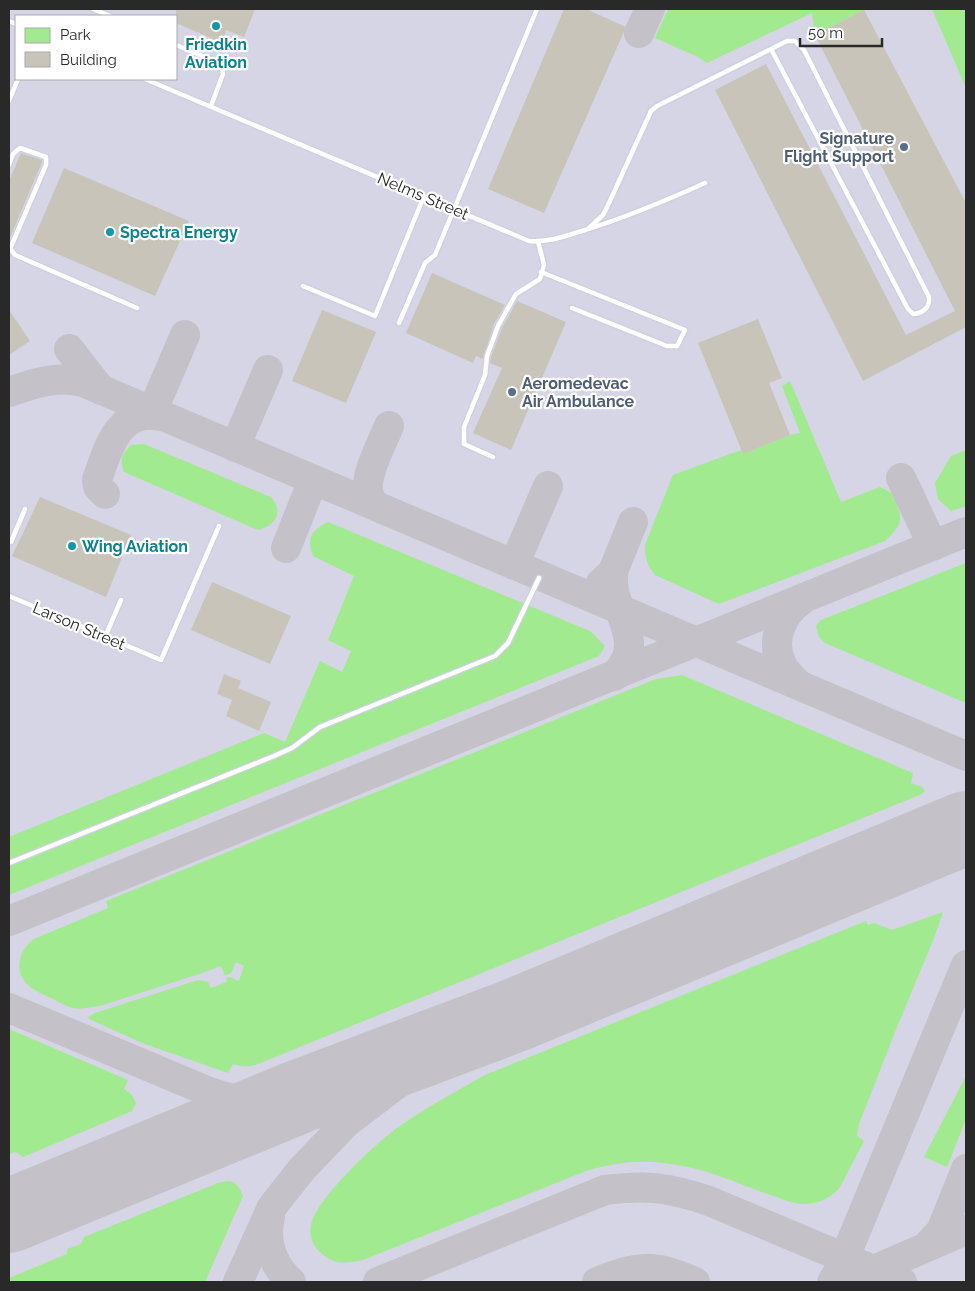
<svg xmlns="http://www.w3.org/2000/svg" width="975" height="1291" viewBox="0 0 975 1291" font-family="Raleway,sans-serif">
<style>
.airport{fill:#d5d5e5;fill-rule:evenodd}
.green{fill:#a1ea8f}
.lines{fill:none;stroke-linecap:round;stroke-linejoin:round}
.taxiway{stroke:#c4c1c8;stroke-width:30}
.runway{stroke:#c4c1c8;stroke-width:74}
.building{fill:#c8c4b9}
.service-casing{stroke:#cecfe4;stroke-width:7}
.service{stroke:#fff;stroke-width:4.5}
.culture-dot{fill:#0f9aa8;stroke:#fff;stroke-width:2}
.service-dot{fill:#5c6f8a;stroke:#fff;stroke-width:2}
.labels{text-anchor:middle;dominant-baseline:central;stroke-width:4.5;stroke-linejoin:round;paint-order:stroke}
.culture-label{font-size:16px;font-weight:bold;fill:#0d838f;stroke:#fff;text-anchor:start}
.service-label{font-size:16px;font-weight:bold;fill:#4e5e75;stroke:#fff;text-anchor:end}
.street-label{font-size:16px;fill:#292929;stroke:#fff}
</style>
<rect width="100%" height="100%" fill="#ede7d9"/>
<!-- airport -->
<path class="airport" d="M9 9H966V1282H9ZM16 16H176V79H16Z"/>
<!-- green -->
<path class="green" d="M668 9H864V10L815 35 812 13 707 63 698 57 655 38Z
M932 9H966V88Z
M790 381 841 502 880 487 894 494C901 520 906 521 885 541L719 604 655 575C647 565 645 558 645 545L673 475 741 450 743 454 790 435 800 433 782 386Z
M144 444 271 497C284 513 276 525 258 530L124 472C119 458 122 455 131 445Z
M966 450V506L951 511 938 499 935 483 951 456Z
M328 522 590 631 605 646 599 656 9 895V837L264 733 285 742 320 661 342 672 351 651 328 640 354 576 313 556C306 537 311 531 328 522Z
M966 563V703L825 643 819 637 816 626 821 620Z
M682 675 913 773 911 783 922 787 925 791 922 794 258 1064C249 1067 243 1067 233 1064L228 1073 142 1043 87 1018 95 1013 198 980 208 982 211 988 227 982 226 978 230 977 239 981 244 966 236 962 231 973 225 976 221 966 199 974 100 1006C91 1007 81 1010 73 1008 67 1007 61 1003 55 1000 47 996 36 992 28 985 13 971 19 950 34 939L108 908 106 901 656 679Z
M943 912 934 938 895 1032 859 1124 857 1136 864 1141 840 1187C831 1199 815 1205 800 1204 791 1203 782 1199 774 1196 745 1187 718 1173 688 1167 649 1159 624 1160 586 1171L363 1260C344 1264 332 1265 318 1250 312 1244 309 1233 311 1225 317 1198 374 1145 397 1128 425 1108 455 1092 485 1075L866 921 868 925 874 923 892 930Z
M9 1029 128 1080 124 1089 132 1095 136 1103 132 1111 23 1157 16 1152 9 1154Z
M966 1076V1119L947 1167 924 1157Z
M227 1181 234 1182 240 1189 243 1196 205 1282H9V1278L67 1254V1249L81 1244 84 1237 218 1183Z"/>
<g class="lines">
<!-- taxiway -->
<path class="taxiway" d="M639 33 650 9
M69 349 101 390
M9 392C33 384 56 375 83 382L966 756
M152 412 185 335
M235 447 268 370
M901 478 933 546
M105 494 98 487 97 480C108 448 119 407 161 416
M382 509C377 506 372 503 370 498 361 480 382 444 389 426
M286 548 313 480
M514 565 548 486
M601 583 610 575 614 569 633 522
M614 676C652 640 605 608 614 569
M800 686C794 680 786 673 782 665 770 641 781 614 802 600
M920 846 954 831 966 815
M9 921 966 532
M9 1008 207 1091C243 1104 261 1105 298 1097
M270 1217C264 1242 273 1265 291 1282
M927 1246 941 1231 966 1169
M860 1276 966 1230
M238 1282 272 1207 302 1169 347 1122 405 1078 513 1016
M378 1282 605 1190C647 1185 668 1187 709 1201L902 1282
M597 1282C641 1265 652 1264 695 1282
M832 1282 840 1269 966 965"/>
<!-- runway -->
<path class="runway" d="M9 1216 298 1097 513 1016 966 828"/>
</g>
<!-- building -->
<path class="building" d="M176 9H255L244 37 226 30 222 43 176 23Z
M564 9H586L626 27 544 213 488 189Z
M864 10 966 203V327L863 381 715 90 766 64 906 335 955 311 815 35Z
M21 153 42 160V162L9 240V181Z
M64 168 189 221 155 296 32 243Z
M432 273 505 305 494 324 483 359 476 356 473 363 406 333Z
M517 301 566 322 511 450 473 433 502 368 490 363 491 357 502 328Z
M9 310 30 341 9 355Z
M322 310 376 332 346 403 292 381Z
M758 319 782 378 769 383 790 435 743 454 698 343Z
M40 497 131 535 106 597 12 556Z
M212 582 291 616 270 664 191 630Z
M224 674 241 681 238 688 271 702 259 731 226 716 232 700 217 694Z"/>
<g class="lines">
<!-- service casing -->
<g class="service-casing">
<path id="service" d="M93 9 110 16
M9 21 16 24
M176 45 217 62 221 66 223 74 211 106
M145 79 529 241C547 243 565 236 582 231 625 218 665 201 705 183
M9 101 18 79
M9 165 13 154 20 148 46 157V165L10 249
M588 229 603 215 609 203 651 111 657 106 787 41H795L804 50 929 297C930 307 924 313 913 314L908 309 771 49
M10 248 15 255 137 308
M541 272 685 330 677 346H667L572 308
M303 286 375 316 424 196
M399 323 425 263 435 255 537 9
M493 457 464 444V427L485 375 487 356 498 326 516 294 540 279 544 265 538 241
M9 541 11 542 25 509
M9 596 161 660 219 526
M105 637 121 600
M9 863 274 756 292 748 320 727 495 656 508 643 539 578"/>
</g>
<!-- service -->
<use href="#service" class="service"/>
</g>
<!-- markers -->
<g class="culture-dot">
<circle cx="216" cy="26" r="5"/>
<circle cx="110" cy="232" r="5"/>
<circle cx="72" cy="546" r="5"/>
</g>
<g class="service-dot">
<circle cx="904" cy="147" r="5"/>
<circle cx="512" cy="392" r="5"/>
</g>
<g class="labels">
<!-- culture labels -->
<g class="culture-label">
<text x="216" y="44" text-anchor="middle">Friedkin<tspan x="216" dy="18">Aviation</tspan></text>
<text x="120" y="232">Spectra Energy</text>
<text x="82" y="546">Wing Aviation</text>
</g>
<!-- service labels -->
<g class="service-label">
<text x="894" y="138">Signature<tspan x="894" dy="18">Flight Support</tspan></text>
<text x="522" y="383" text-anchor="start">Aeromedevac<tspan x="522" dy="18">Air Ambulance</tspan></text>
</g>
<!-- street labels -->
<g class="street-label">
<text transform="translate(423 196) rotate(23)">Nelms Street</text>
<text transform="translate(79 626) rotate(23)">Larson Street</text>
</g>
</g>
<!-- border -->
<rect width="975" height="1291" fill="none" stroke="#292929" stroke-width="20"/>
<!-- legend -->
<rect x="15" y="15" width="162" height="65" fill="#ffffff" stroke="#a9a9a9"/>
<rect x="25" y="28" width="25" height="15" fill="#a1ea8f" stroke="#a9a9a9"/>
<text x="60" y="40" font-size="15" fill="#292929">Park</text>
<rect x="25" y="52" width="25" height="15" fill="#c8c4b9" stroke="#a9a9a9"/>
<text x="60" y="65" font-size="15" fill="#292929">Building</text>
<!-- scale -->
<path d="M800 38v8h82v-8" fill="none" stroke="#292929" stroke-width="2.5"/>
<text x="808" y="38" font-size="15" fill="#292929" stroke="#ffffff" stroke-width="4" paint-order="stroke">50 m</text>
</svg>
